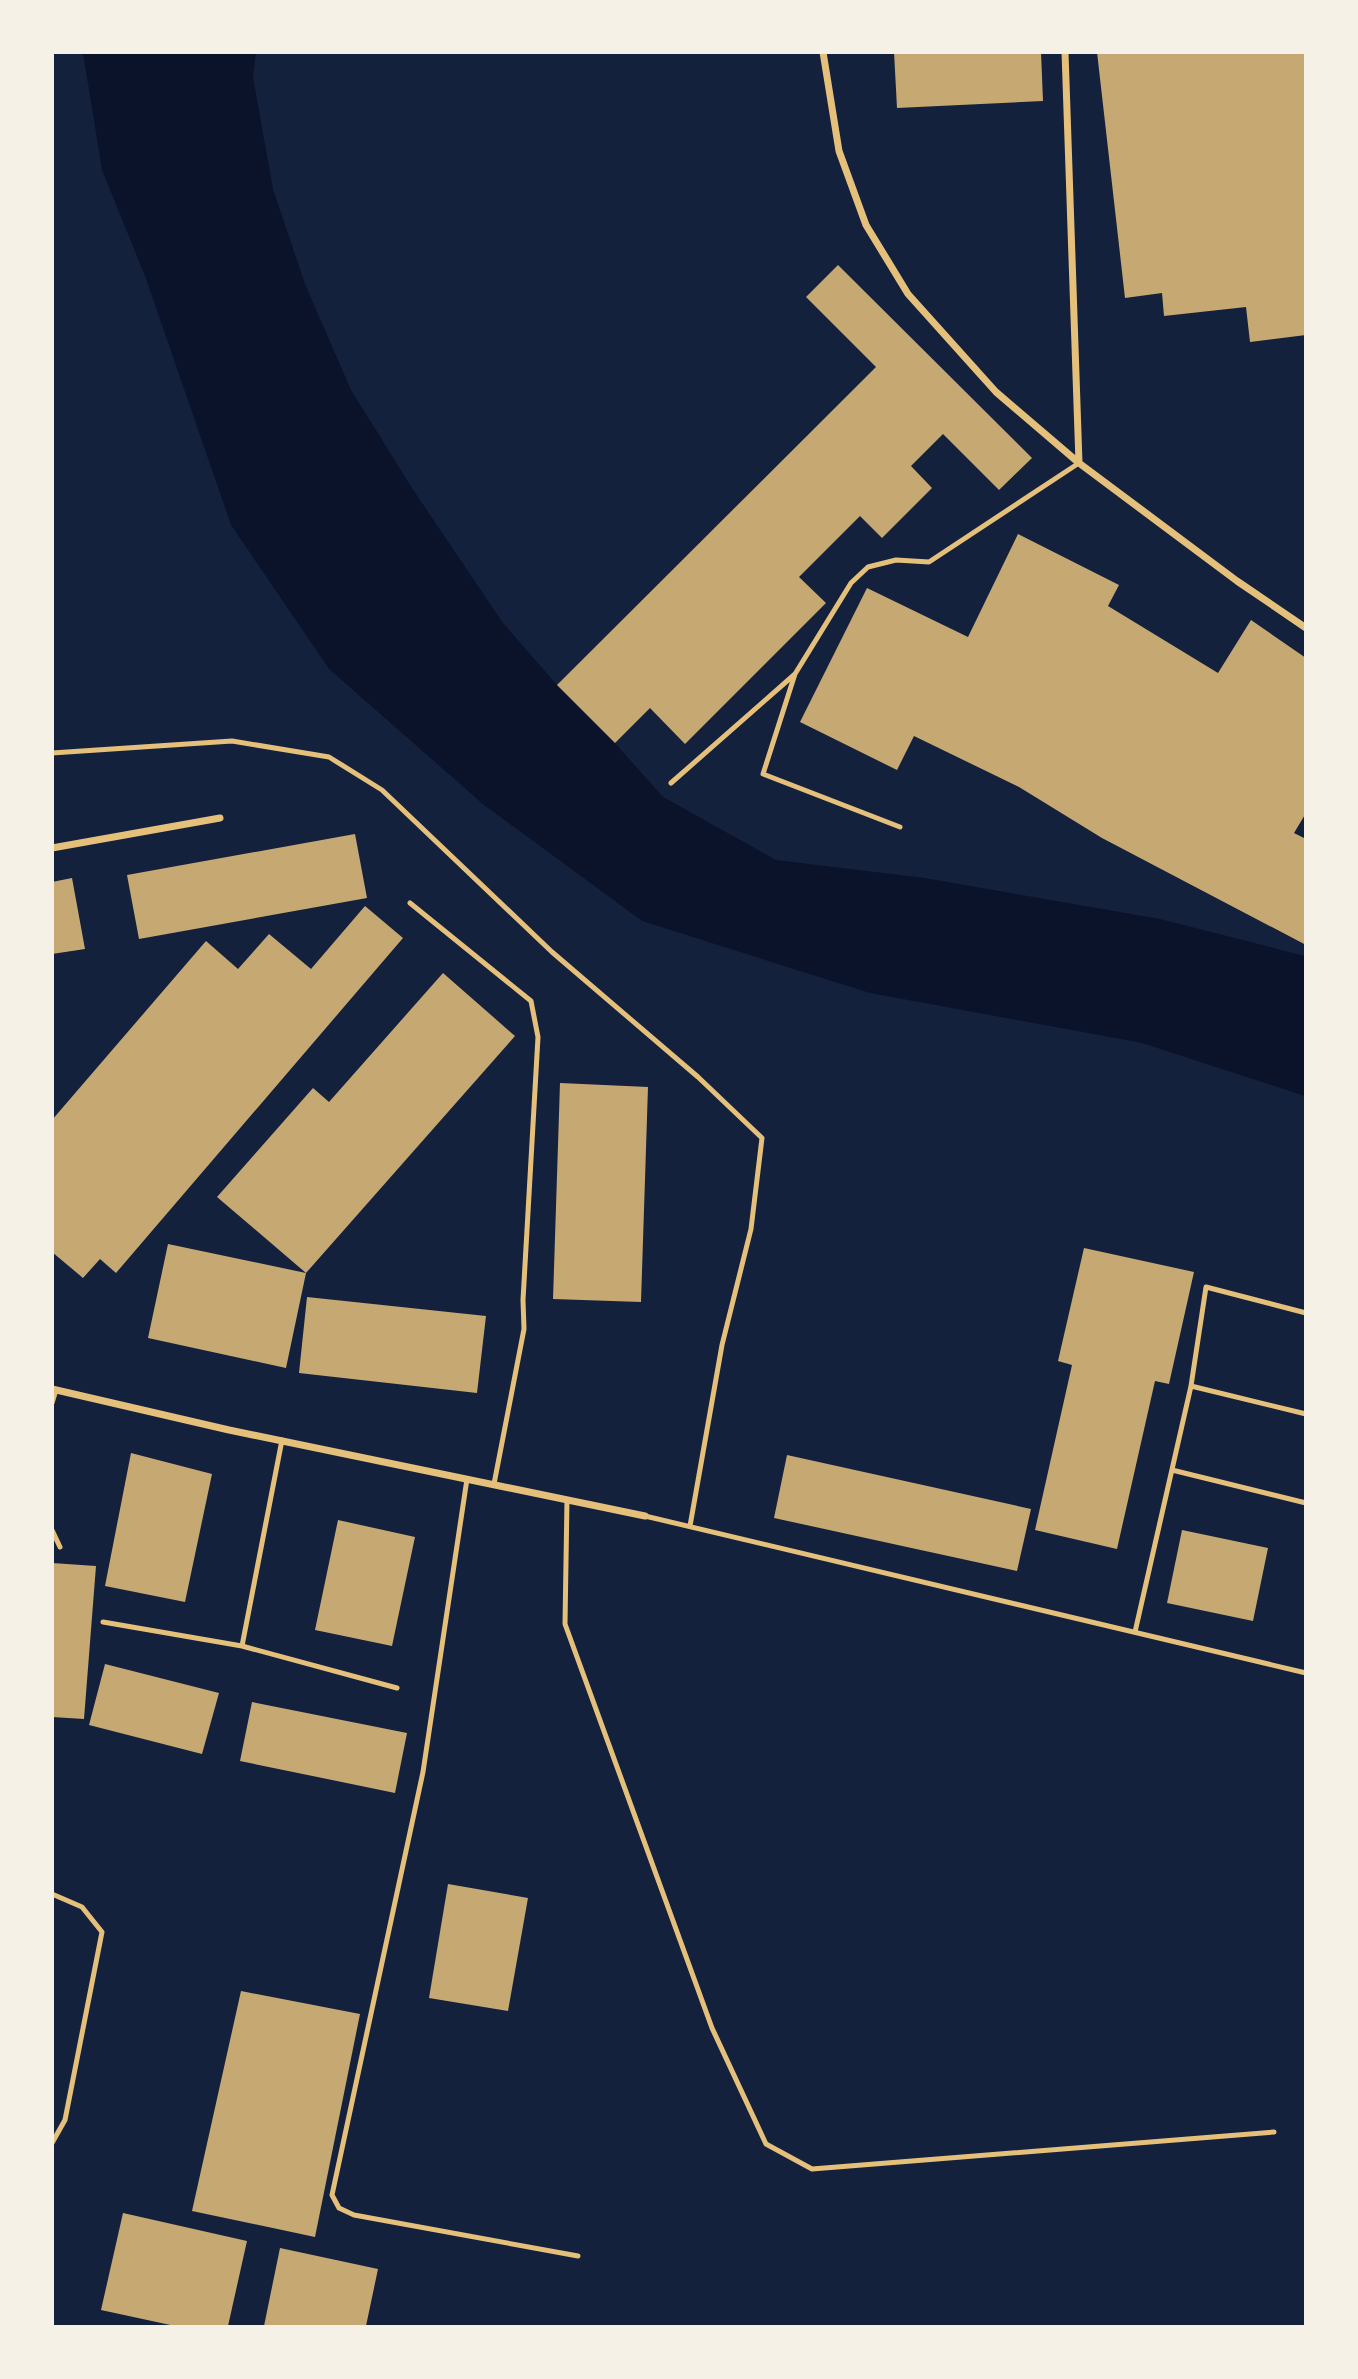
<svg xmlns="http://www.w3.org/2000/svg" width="1358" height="2379" viewBox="0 0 1358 2379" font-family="Mulish,sans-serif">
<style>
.water{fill:#0b132b}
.building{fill:#c6a872}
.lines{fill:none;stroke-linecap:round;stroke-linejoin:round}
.service{stroke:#e5c07b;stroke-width:5}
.minor{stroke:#e5c07b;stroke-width:7}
</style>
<rect width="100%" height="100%" fill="#14213d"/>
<!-- water -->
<path class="water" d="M83 53H256L253 77 273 189 305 284 351 390 412 488 503 623 557 685 615 743 663 797 776 860 925 878 1160 919 1305 956V1096L1142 1043 870 993 642 921 484 805 329 669 231 525 145 276 102 170Z"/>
<!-- building -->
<path class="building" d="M894 52H1041L1043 101 897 108Z
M1097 52H1306V335L1250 342 1246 307 1164 316 1162 293 1125 298Z
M838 265 1032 458 999 490 943 434 911 466 932 488 882 538 860 516 799 577 826 603 685 744 650 708 615 743 557 685 876 367 806 297Z
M1018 534 1119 585 1108 606 1218 673 1251 620 1306 658V813L1294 833 1306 839V945L1102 838 1019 787 914 736 897 770 800 722 867 588 968 637Z
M355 834 367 898 139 939 127 875Z
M72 878 85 949 52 954V882Z
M365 906 403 938 116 1273 100 1259 83 1278 52 1252V1120L206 941 238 969 269 934 311 969Z
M443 973 515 1036 306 1273 217 1197 313 1088 329 1102Z
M560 1083 648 1087 641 1302 553 1299Z
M168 1244 306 1273 286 1368 148 1338Z
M1084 1248 1194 1272 1169 1384 1155 1381 1117 1549 1035 1530 1072 1365 1058 1361Z
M307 1297 486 1316 477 1393 299 1373Z
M131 1453 212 1474 185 1602 105 1586Z
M787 1455 1031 1509 1017 1571 774 1518Z
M338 1520 415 1537 392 1646 315 1630Z
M1182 1530 1268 1548 1253 1621 1167 1603Z
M52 1563 96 1566 84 1719 52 1717Z
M105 1664 219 1693 202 1754 89 1725Z
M252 1702 407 1733 395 1793 240 1761Z
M448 1884 528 1898 508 2011 429 1998Z
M241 1991 360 2014 315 2237 192 2211Z
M123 2213 247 2241 228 2326H175L101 2310Z
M280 2248 378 2269 366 2326H264Z"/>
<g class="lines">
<!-- service -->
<path class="service" d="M795 674 763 774 900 827
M52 753 232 741 329 757 382 790 552 952 698 1077 762 1138 751 1229 722 1345 690 1526
M671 783 795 674 851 583 868 567 896 560 929 562 1079 463
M410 903 531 1001 538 1037 523 1300 524 1329 494 1484
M1191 1386 1306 1414
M52 1403 56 1390
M1172 1470 1306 1503
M467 1479 423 1772 332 2195 339 2208 354 2215 578 2256
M567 1500 565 1624 712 2028 766 2144 812 2169 1274 2132
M645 1516 1306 1673
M52 1530 60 1547
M103 1622 242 1646 397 1688
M1135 1632 1191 1386 1206 1287 1306 1313
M242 1646 282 1440
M52 1894 82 1907 102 1932 65 2120 52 2143"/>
<!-- minor -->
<path class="minor" d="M823 52 839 151 866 225 908 294 996 392 1079 463 1237 581 1306 628
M1065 52 1079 463
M52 848 220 818
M52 1389 229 1430 645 1516"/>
</g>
<!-- border -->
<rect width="1358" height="2379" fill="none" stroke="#f6f1e7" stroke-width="108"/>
</svg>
